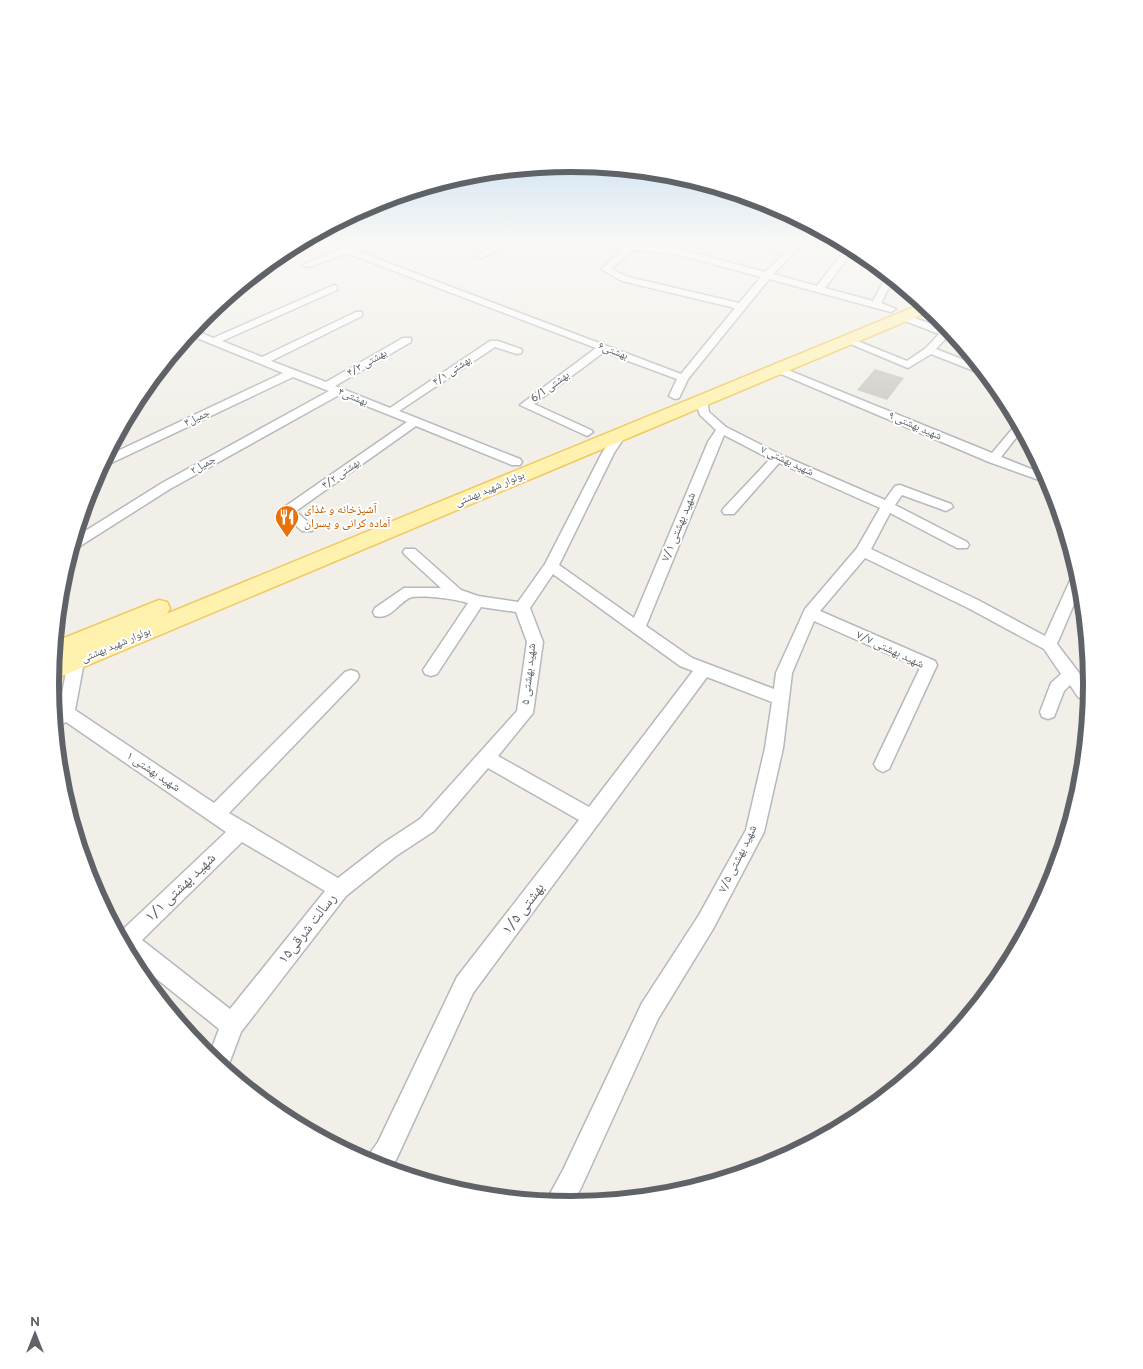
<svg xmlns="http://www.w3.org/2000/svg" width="1143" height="1369" viewBox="0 0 1143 1369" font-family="Overpass,'Noto Naskh Arabic',sans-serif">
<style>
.building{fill:#cccac5}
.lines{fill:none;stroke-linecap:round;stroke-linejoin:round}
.minor-casing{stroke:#b5b8bc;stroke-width:3}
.primary-casing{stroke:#f2c960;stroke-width:3}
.path{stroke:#9cc7a9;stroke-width:2;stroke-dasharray:3 1;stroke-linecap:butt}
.minor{fill:#fff;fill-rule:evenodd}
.primary{fill:#fff2af;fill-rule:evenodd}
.labels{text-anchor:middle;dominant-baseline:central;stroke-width:4;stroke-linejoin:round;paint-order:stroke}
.far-street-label{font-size:11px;fill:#5f6368;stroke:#fff}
.food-label{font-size:12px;fill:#c56008;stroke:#fff;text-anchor:start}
.street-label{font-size:12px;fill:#5f6368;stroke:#fff}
.near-street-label{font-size:15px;fill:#5f6368;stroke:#fff}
.rim{fill:none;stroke:#5f6368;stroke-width:6}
</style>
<rect width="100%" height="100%" fill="#f1efe8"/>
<!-- building -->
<path class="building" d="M875 369 904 378 887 400 857 390Z"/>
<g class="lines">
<!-- minor casing -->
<g class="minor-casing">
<path id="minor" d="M356 241H366L354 250 681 374 735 308 622 281 601 269 624 249 568 243 564 241 629 244 633 241H640L638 245 676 248 765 272 785 253 738 241H753L790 249 798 241H807L773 274 817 286 849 244 855 248 825 288 873 301 888 273 894 278 881 303 896 309 891 312 769 279 688 379 679 398 675 399 669 396 677 379 604 352 534 404 591 430 593 432 587 436 520 405 596 348 347 253 309 267 302 265 344 248ZM633 250 676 254 761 277 739 303 628 277 611 269Z
M507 241H518L482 258 475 256Z
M334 285 337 286V290L222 341 262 357 356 312H362V316L271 361 326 382 403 338H411V342L335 386 390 408 490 341H498L521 349 522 351 521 353 517 354 495 347 399 411 520 459 522 462 520 465H512L416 426 296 511 314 528 312 531H302L283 514 281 511 283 508 407 422 339 395 170 489 77 548 70 549 74 538 162 483 329 391 293 377 105 466H100L105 457 283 373 187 334 192 329 213 338Z
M903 314 954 332 960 339 947 337 936 349 982 367 989 375 982 374 931 354 908 368 841 340 846 337 850 338 907 361 926 348 939 334 900 319 898 317Z
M778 366 992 453 1019 421 1023 429 1001 457 1049 476 1053 485 989 462 774 371 773 369Z
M701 398 707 401 709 412 726 427 781 455 885 500 895 486 900 485 951 504 953 507 946 511 902 495 895 505 967 542 969 545 967 548H957L890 513 871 549 978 600 1045 636 1073 574 1079 569 1083 583 1057 644 1083 678 1086 672 1092 670 1093 684 1091 705 1078 697 1070 685 1064 691 1054 717 1048 719 1042 717 1040 712 1051 683 1061 674 1044 649 968 608 865 558 820 611 935 661 937 665 889 769 883 772 877 769 874 764 920 668 814 621 792 673 783 748 764 832 713 929 658 1019 581 1188 571 1206 545 1203 563 1170 642 1003 699 915 746 830 765 748 772 702 707 677 473 993 396 1160 387 1171 364 1162 378 1142 457 977 579 820 488 768 434 831 396 856 346 896 241 1032 226 1072 208 1058 219 1029 127 955 117 935 226 832 66 722 54 729 53 714 59 709 68 662 70 658 76 656 82 658 84 662 75 710 214 803 345 672 351 670 357 672 359 676 357 680 229 813 338 878 382 844 420 819 517 711 527 642 516 612 481 607 437 674 431 676 425 674 423 670 468 603C456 599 424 595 412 597 399 601 391 621 375 616L373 612 375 608 404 588H441L405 555 403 552 405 549H415L461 590 478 596 518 602 545 564 602 453 616 433H624L626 435 614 453 559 565 634 618 708 442 716 430 700 415 695 401ZM724 435 770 459 724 508 722 511 724 514H734L779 463 880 508 857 548 805 609 776 673 774 689 692 658 646 626ZM553 574 680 666 693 671 589 807 498 756 533 713 543 642 530 608ZM242 842 325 891 230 1009 142 940Z"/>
</g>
<!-- primary casing -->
<g class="primary-casing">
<path id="primary" d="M924 303 933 310 50 681 54 642 159 600 167 602 170 608 167 614 159 617Z"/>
</g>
<!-- path -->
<path class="path" d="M455 248 467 241"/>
<!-- minor -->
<use href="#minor" class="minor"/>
<!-- primary -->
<use href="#primary" class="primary"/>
</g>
<!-- sky -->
<linearGradient id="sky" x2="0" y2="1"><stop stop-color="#8fc3f1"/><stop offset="0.56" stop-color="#f9f8f5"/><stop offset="1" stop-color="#f9f8f5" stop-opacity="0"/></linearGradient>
<rect width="1143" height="433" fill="url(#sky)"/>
<!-- icons -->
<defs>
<g id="restaurant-pin" transform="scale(1.25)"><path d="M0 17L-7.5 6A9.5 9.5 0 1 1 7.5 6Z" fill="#e8710a" stroke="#fff"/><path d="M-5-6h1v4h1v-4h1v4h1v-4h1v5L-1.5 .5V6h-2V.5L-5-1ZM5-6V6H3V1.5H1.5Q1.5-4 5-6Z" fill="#fff"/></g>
</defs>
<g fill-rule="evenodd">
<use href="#restaurant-pin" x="287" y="517"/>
</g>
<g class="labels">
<!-- far-street labels -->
<g class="far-street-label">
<text transform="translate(613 351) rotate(21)">بهشتی۶</text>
<text transform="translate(367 363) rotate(-30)">بهشتی ۴/۳</text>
<text transform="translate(452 371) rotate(-34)">بهشتی ۴/۱</text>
<text transform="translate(550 387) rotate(-36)">بهشتی 6/1</text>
<text transform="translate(353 397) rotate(22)">بهشتی۴</text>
<text transform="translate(197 418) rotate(-25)">جمیل۴</text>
<text transform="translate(915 426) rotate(23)">شهید بهشتی ۹</text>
<text transform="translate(787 461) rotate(25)">شهید بهشتی ۷</text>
<text transform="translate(203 465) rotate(-29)">جمیل۲</text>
<text transform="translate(341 474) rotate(-35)">بهشتی ۴/۲</text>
<text transform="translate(490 489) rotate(-23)">بولوار شهید بهشتی</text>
<text transform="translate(116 645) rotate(-23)">بولوار شهید بهشتی</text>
</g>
<!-- food labels -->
<g class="food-label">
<text x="304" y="510">آشپزخانه و غذای<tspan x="304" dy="14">آماده کرانی و پسران</tspan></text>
</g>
<!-- street labels -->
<g class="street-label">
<text transform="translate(679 527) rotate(-68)">شهید بهشتی ۷/۱</text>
<text transform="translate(890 650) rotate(25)">شهید بهشتی ۷/۷</text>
<text transform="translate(529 674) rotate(-84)">شهید بهشتی ۵</text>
<text transform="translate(153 772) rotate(34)">شهید بهشتی ۱</text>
<text transform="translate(738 859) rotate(-64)">شهید بهشتی ۷/۵</text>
</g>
<!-- near-street labels -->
<g class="near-street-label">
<text transform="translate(181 888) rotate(-44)">شهید بهشتی ۱/۱</text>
<text transform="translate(524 909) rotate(-53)">بهشتی ۱/۵</text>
<text transform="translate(308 929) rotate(-52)">رسالت شرقی۱۵</text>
</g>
</g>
<!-- crop -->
<path d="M0 0H1143V1369H0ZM59 684a512 512 0 1 1 1024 0a512 512 0 1 1-1024 0Z" fill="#fff" fill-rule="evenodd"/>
<path class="rim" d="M59 684a512 512 0 1 1 1024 0a512 512 0 1 1-1024 0Z"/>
<!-- north arrow -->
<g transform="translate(35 1334)" stroke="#ffffff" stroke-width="4" paint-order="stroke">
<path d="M0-4L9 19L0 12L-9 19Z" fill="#5f6368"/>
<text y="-8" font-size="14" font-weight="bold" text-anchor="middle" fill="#5f6368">N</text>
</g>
</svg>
